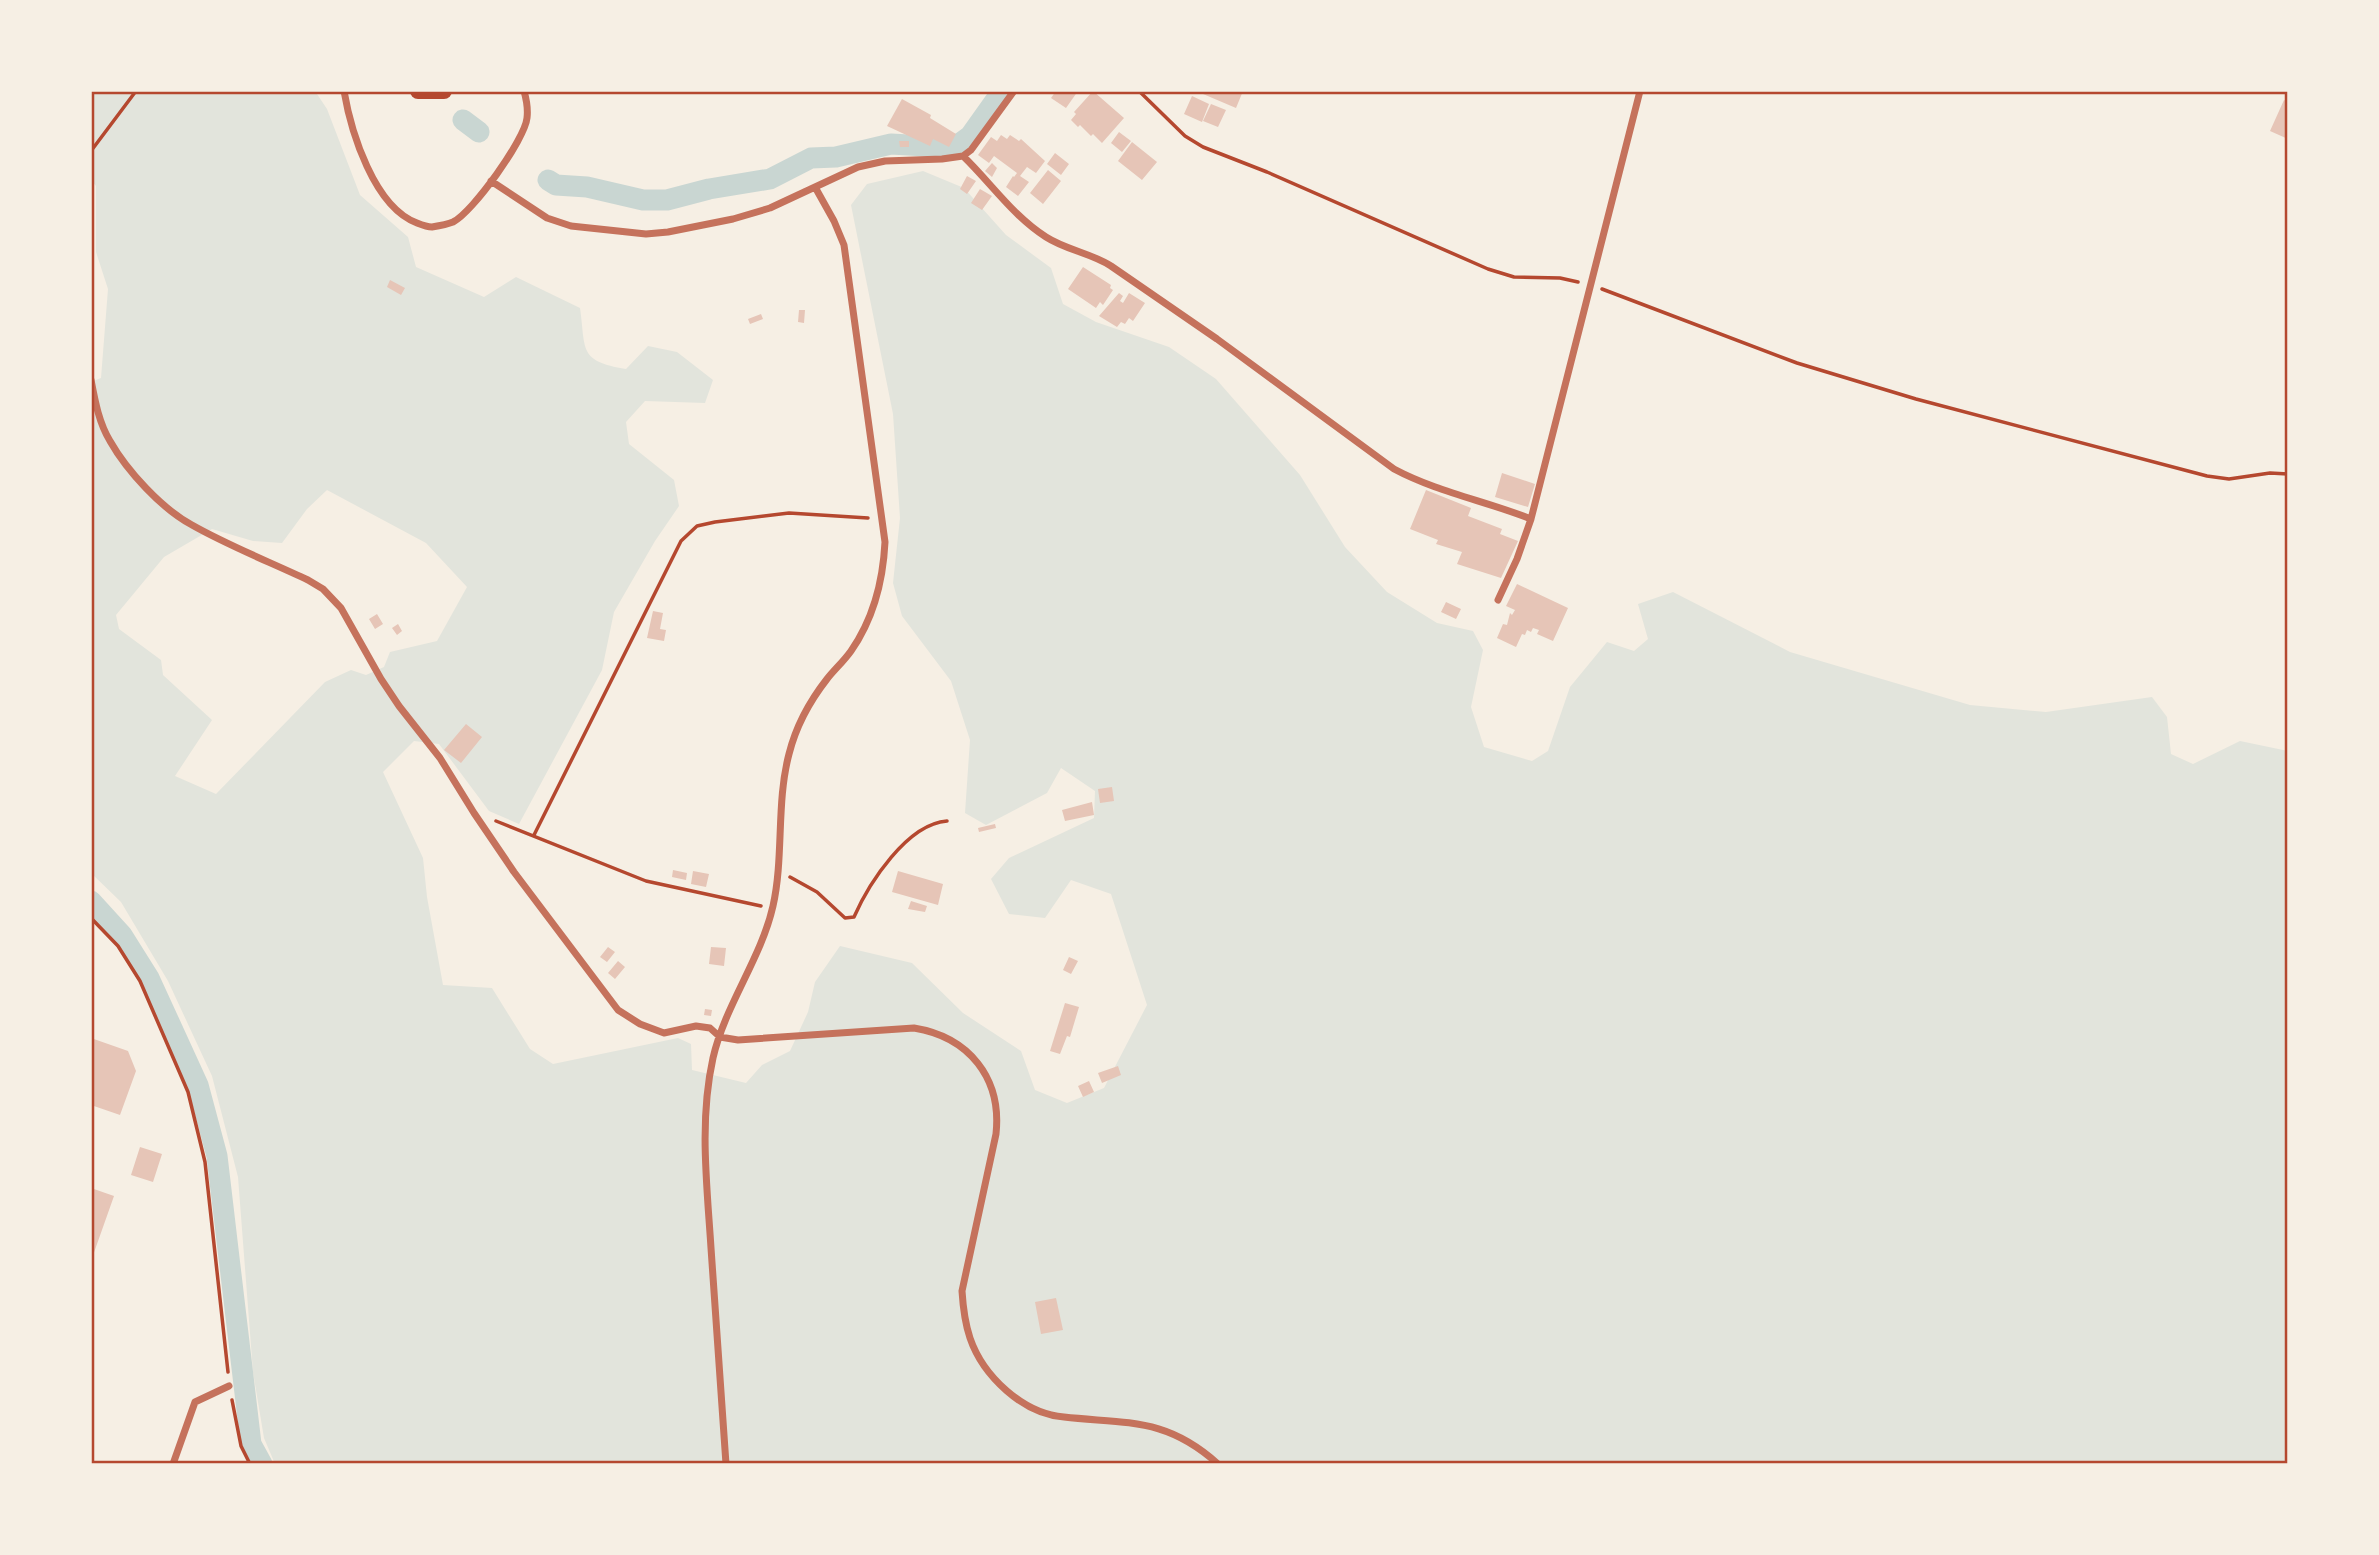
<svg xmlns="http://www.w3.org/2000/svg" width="2379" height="1555" viewBox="0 0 2379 1555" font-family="Ubuntu,sans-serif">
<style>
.green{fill:#e2e4dc;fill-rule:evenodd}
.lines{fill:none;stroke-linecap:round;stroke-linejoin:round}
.canal{stroke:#c9d6d2;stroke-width:21}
.building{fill:#e6c5b7}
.path{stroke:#b5482f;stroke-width:3.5}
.minor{stroke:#c5725c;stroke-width:7}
.primary{stroke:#b5482f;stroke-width:16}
.neatline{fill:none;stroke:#b5482f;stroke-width:2.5}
</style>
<rect width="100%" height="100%" fill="#f6efe4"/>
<!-- green -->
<path class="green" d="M91 91H315L327 109 360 195 408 237 416 267 484 297 516 277 580 308C586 350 578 361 626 369L648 346 677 352 713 380 705 403 645 401 626 422 629 444 674 480 679 506 655 541 614 612 602 670 519 824 489 811 439 744 414 741 383 772 423 858 427 897 443 985 492 988 530 1049 553 1064 678 1038 691 1044 692 1070 746 1083 762 1065 790 1051 808 1012 815 982 840 946 912 963 963 1013 1021 1051 1035 1090 1067 1103 1104 1088 1147 1005 1111 894 1071 880 1045 918 1009 914 991 879 1009 858 1094 818 1095 791 1061 768 1047 793 986 825 965 813 970 740 951 681 902 616 893 583 900 518 893 414 851 205 867 184 923 171 964 188 1006 235 1051 268 1063 304 1096 322 1169 347 1216 379 1300 475 1345 547 1387 592 1437 623 1473 631 1483 650 1471 707 1484 747 1532 761 1548 751 1570 687 1607 642 1634 651 1648 639 1638 604 1673 592 1790 652 1970 705 2046 712 2152 697 2167 717 2171 754 2193 764 2240 741 2288 751V1464H275L264 1438 253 1372 238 1177 212 1076 168 981 121 902 91 873V382L101 378 108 289 96 252V186L91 180ZM327 490 426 543 467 587 437 641 390 652 384 667 366 675 351 670 325 682 216 794 175 776 212 720 163 675 161 660 119 629 116 615 164 557 212 529 253 541 282 543 307 509Z"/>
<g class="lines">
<!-- canal -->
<path class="canal" d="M463 120 479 132
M548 180 556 185 587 187 643 200H667L709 189 770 179 811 158 836 157 891 144 943 147 959 144 970 136 1002 91
M91 901 122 935 149 978 198 1085 217 1156 251 1444 262 1464"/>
</g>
<!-- building -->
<path class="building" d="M1056 91H1078L1066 108 1051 98Z
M1093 91 1124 118 1102 143 1093 134 1091 136 1080 125 1078 127 1071 120 1076 114 1074 112Z
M1196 91H1243L1236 108Z
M1192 96 1209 104 1202 122 1184 114Z
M902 99 931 115 930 118 956 134 949 147 933 139 930 146 887 126Z
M2284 100 2288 102V139L2270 131Z
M1211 104 1226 110 1218 127 1203 121Z
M1119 132 1131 141 1122 152 1111 143Z
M1001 135 1007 139 1010 135 1019 141 1021 139 1045 161 1036 173 1027 167 1020 176 1029 182 1018 196 1006 187 1013 176 1014 177 1017 173 994 156 989 163 978 155 991 137 997 141Z
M899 141H909V147H900Z
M1132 142 1157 162 1142 180 1118 161Z
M1055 153 1069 164 1061 175 1047 164Z
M992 163 997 168 992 177 985 171Z
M1048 170 1061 181 1043 204 1030 193Z
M967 176 976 181 967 194 960 189Z
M980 189 992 196 982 210 971 203Z
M1083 267 1111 285 1110 288 1113 290 1103 305 1100 302 1096 308 1068 289Z
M390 280 405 288 401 295 387 287Z
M1119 293 1123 296 1120 301 1123 303 1129 293 1145 303 1133 321 1129 318 1125 324 1121 322 1117 327 1099 316Z
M799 310H805L804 323 798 322Z
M761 314 763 319 750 324 748 319Z
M1502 473 1535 484 1528 507 1495 497Z
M1426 490 1471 508 1468 516 1502 529 1500 534 1518 541 1501 578 1457 564 1462 552 1436 544 1438 540 1410 529Z
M1517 584 1568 608 1553 641 1537 634 1539 630 1533 628 1531 632 1527 630 1525 635 1522 634 1516 647 1497 638 1503 624 1507 625 1510 613 1512 615 1515 610 1506 606Z
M1446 602 1461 609 1456 619 1441 612Z
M653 611 663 613 660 629 666 630 664 641 647 638Z
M377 614 383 624 375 629 369 619Z
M398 624 402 631 397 635 392 628Z
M466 724 482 737 461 763 444 750Z
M1112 787 1114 801 1100 803 1098 789Z
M1092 802 1094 815 1065 821 1062 810Z
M995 824 996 828 979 832 978 828Z
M673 870 687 873 686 880 672 877Z
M693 871 709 874 706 887 691 884Z
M898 871 943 884 938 905 892 892Z
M911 901 927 906 925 912 908 909Z
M608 947 615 952 607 962 600 957Z
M711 947 726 948 724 966 709 964Z
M1069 957 1078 961 1071 974 1063 970Z
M618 961 625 967 615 979 608 973Z
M1065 1003 1079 1007 1070 1037 1067 1036 1060 1054 1050 1051Z
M705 1009 712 1010 711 1016 704 1015Z
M91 1038 128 1051 136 1071 120 1115 91 1105Z
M1118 1066 1121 1075 1102 1083 1098 1073Z
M1089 1081 1094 1092 1083 1097 1078 1086Z
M140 1147 162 1154 153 1182 131 1175Z
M91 1188 114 1196 91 1261Z
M1056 1298 1063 1330 1041 1334 1035 1302Z"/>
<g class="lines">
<!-- path -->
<path class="path" d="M1139 91 1185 136 1203 147 1267 172 1488 269 1514 277 1560 278 1578 282
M91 151 136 91
M1602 289 1797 363 1916 399 2207 476 2229 479 2270 473 2288 474
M496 821 646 881 761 906
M534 835 681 541 697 526 715 522 789 513 868 518
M790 877 817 892 845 918 854 917C869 883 907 824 947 821
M91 918 118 946 140 981 188 1092 205 1162 228 1372
M232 1400 241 1446 250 1464"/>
<!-- minor -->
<path class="minor" d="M344 91C351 132 374 207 417 223 422 225 427 227 432 227 438 226 448 224 453 222 473 212 525 139 527 118 528 110 526 98 524 91
M1014 91 971 150 963 156C991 183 1013 216 1046 237 1066 250 1091 253 1111 266L1217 339 1394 469C1437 492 1486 501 1531 519L1640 91
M491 181 547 218 571 226 646 234 668 232 733 219 770 208 858 167 885 161 942 159 963 156
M91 380C95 401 99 423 110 441 127 471 162 509 192 525 229 546 270 562 308 580L323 589 341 608 381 679 399 706 440 758 474 813 514 872 618 1010 640 1024 664 1033 696 1026 710 1028 720 1037 738 1040 914 1028C969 1037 1002 1078 996 1134L962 1291C963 1307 965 1323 970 1338 983 1376 1023 1414 1064 1417 1127 1424 1166 1417 1218 1464
M1498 600 1517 559 1531 519
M173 1464 195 1402 229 1386
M726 1464C721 1392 716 1320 711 1248 707 1185 699 1121 713 1058 725 1005 761 959 773 906 784 857 776 803 789 754 796 726 809 702 827 679 834 670 844 661 851 651 874 618 883 582 885 542L844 245 834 221 815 187"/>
<!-- primary -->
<path class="primary" d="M418 91H444"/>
</g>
<!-- border -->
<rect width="2379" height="1555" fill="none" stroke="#f6efe4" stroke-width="186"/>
<rect x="93" y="93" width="2193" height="1369" class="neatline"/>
</svg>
